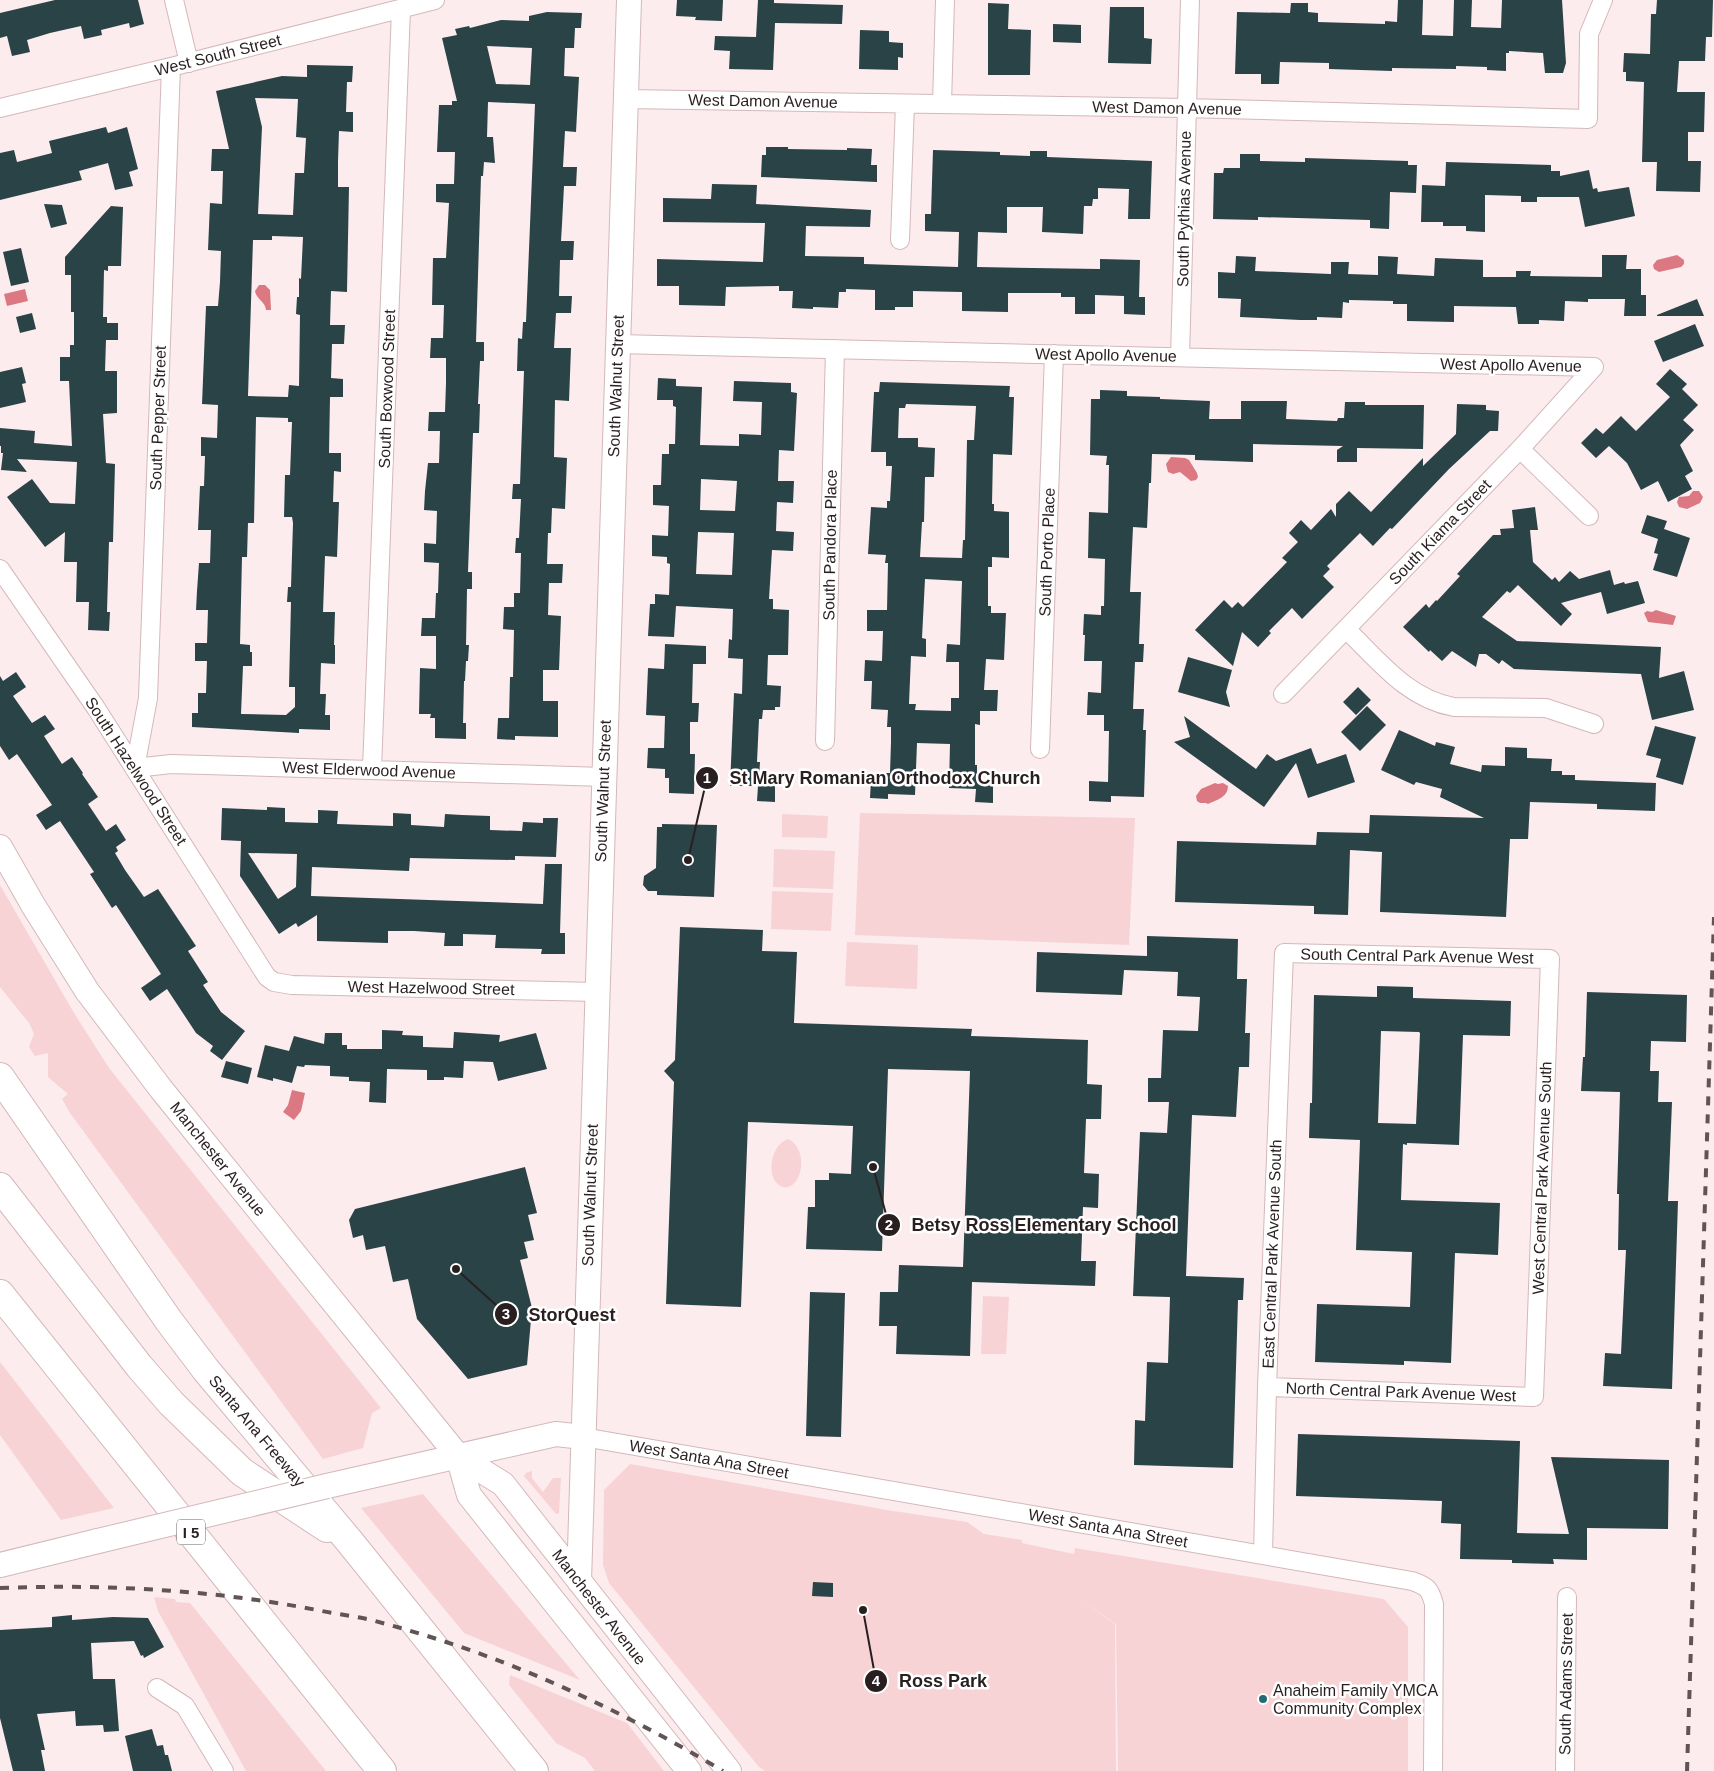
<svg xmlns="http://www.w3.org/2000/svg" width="1714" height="1771" viewBox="0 0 1714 1771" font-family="Arial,sans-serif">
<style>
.green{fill:#f7d3d5}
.water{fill:#db7882}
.building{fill:#2a4347;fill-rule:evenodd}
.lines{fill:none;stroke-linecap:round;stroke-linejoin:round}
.street-casing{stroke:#d3b8ba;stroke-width:20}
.secondary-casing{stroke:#d3b8ba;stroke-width:26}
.highway-casing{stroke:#d3b8ba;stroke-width:30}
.street{stroke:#fff;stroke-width:18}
.secondary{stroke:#fff;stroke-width:24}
.highway{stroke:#fff;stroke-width:28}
.rail{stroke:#605455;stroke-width:4;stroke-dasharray:9 9;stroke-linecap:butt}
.secondary-bridge-casing{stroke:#d3b8ba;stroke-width:26;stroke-linecap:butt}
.secondary-bridge{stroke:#fff;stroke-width:24}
.poi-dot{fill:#216a76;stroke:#fff;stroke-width:2}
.labels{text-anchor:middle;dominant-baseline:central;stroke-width:5;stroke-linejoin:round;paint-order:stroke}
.shield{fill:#fff;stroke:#696263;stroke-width:1}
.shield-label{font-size:15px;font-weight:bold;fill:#291f20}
.street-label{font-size:16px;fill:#291f20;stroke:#fff}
.poi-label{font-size:16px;fill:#291f20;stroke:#fff;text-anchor:start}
.leader{fill:none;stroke:#291f20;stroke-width:2}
.callout-dot{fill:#291f20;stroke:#fff;stroke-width:2}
.mark-label{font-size:15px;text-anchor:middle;font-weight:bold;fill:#fff}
.callout-label{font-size:18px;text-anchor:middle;font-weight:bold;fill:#291f20;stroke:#fff;stroke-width:5;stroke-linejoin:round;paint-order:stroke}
</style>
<rect width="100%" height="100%" fill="#fdeced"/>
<!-- green -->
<path class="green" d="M860 813 1135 818 1129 945 855 935Z
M782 814 828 816 827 838 782 837Z
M774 849 835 851 833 889 773 887Z
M0 885 74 1013 109 1068 381 1408 372 1413 363 1448 323 1459 70 1113 62 1099 68 1094 48 1077V1053L35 1056 29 1047 34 1034 29 1023 0 987Z
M772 891 833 893 831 931 771 929Z
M847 942 918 945 917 989 845 986Z
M788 1139C810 1149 802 1191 783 1187 765 1182 769 1145 788 1139Z
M983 1296 1009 1297 1006 1354H981Z
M0 1362 114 1508 61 1520 0 1435Z
M630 1464 887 1510 967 1522 984 1534 1022 1540V1543L1074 1554 1075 1548 1384 1599 1408 1627V1771H1118L1116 1624 1075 1596 1115 1624 1116 1771H765L759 1767 609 1583 603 1565 604 1490Z
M532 1471V1478L543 1492 553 1478H561L559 1513 556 1514 524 1476 526 1473Z
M423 1494 580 1680 464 1633 361 1508Z
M154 1597 175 1599 176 1602 190 1603 326 1771H246L158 1611Z
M510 1675 627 1723 664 1771H595L585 1758 556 1743 509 1685Z"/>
<!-- water -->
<path class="water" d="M1677 255 1684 260V264L1681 267 1659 272 1654 269 1653 265 1657 260Z
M259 285H265L270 290 271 310H266C265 301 256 299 255 291Z
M25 289 28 301 7 306 4 294Z
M1171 457 1185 458 1189 460 1197 473 1198 477 1196 480 1191 481 1180 472 1173 474 1168 472 1166 464Z
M1693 491H1699L1703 497 1700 503 1687 509 1679 507 1677 502 1679 497 1689 496Z
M1656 610 1676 616 1673 625 1648 622 1644 613 1647 611 1652 612Z
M1215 783 1218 784 1223 783 1228 786C1228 797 1217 800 1208 804L1206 803H1200L1197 801 1196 796 1201 789Z
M292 1090 305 1093 301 1111 294 1120 283 1112 288 1105Z"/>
<!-- building -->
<path class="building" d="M55 0H138L144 24 130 28 129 23 101 30 102 35 84 39 81 26 50 33 27 40 30 52 12 56 7 36 0 38V13Z
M677 0H723L722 21 695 20 696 17 676 16Z
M758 0H774V3L843 5 842 24 775 23 773 70 729 69 730 51 714 50 715 36 756 37Z
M1398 0H1423L1422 35 1453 36 1454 0H1472L1471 27 1501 28 1502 0H1562L1566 63 1563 73H1545L1543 53 1509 51V53H1506V71L1487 70V67L1456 66V69L1392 68V71L1329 69V63L1280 62 1279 84H1261V74H1235L1237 12 1290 13 1291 3H1308V12L1318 13V22L1385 24V21L1397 22Z
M1657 0H1713L1712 37H1706L1705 61H1679L1677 92H1705L1704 132H1688V161H1701L1700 192 1656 191 1657 162H1642L1644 82 1626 81V72H1623L1624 53 1650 54 1651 14H1656Z
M988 3 1009 4 1008 29 1031 30 1030 75H988Z
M1110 7H1144V38L1152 39 1151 64 1108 63Z
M547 12 582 13 581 28H575L574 48H565L564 76 579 77 576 132 565 131 563 167H577L576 186H564L562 224 561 241H574L573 260H560L559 296H572L571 313H556L554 348H571L569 401 555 400 554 457 567 458 565 509 552 508 551 533H548L547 564H563L562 583H549L548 615 561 616 559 670H543V701H558V737L515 736V740L497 739 498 718H509L510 677H513L514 630 503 629 504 607H514V593H520L521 553H515L516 538H519L521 499H512L513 484H520L524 371H517L518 338 522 339 523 322H526L535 104 488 102 487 137H493L495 163 484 162 483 176H481L476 342H484V361H480L478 404H480L479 433H473L468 572H472V589H467L466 645H469L468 661H466L465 681H464L463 723H466V739L435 738V718H430L431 714H419L420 668 436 669V636H421L422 618H435L436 593H438L439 563 424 562V543L436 544 437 511 424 510 425 491 428 463H439L440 431H428L429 412H445L446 383V358H430L431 338H443L444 305H432L433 258H446L449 203 436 202V184H454L455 152H437L439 105H452V101H457L442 38 457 35 455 29 469 26 470 28 501 20 529 21V16ZM487 46 532 48 530 85 496 84Z
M1053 24 1081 25V43L1053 42Z
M860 30 889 31V42L903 43V58L898 57V70L859 69Z
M307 65 353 66 352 82H347L346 112H353V132L339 131 338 161V187H349L347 292 331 291 330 325H345L344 344H332L331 378 343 379V397H330L329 453H341V472L334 471 333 502H339L337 557 325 556 323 612H335L334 645H335V664L321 663 320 694H326L325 715H330V730L299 729V733L192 727V713H198V693H206L207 661H195V643H207L208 610H196L197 591 199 563H210L211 530H198L200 486H204L205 456H201V437L217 438 218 405 202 404 206 306H218L220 282 221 251 208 250 210 203 222 204 223 171H211L212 149H229L216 91 282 76 307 77ZM255 98 298 99 296 137 306 138 304 173H295L293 215 258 214 262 127ZM272 236 303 237 301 279 299 278V297H297L296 314 300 315 299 386 289 385 288 397 248 396 253 240H272ZM256 417 288 418V422H292L290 475H285L284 517H292L293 523 291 587H288L287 602H291L289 687H295V707L286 715 241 714 243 666H252V652H250V645L240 644 242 557H247L248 523H254Z
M106 127 108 133 127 127 138 169 129 172 133 186 115 190 108 163 79 171 82 180 0 200V153L14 150 17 162 52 153 49 141Z
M766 147H788V149L847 150V148L872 149 871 165H877V182L761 177 762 155H766Z
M933 150 1000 152V155L1030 156V151H1047V157L1152 161 1150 219H1128L1129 189 1098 188V199H1093L1092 206H1084L1083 234 1042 232 1043 207H1007V233L978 232 977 267 1100 269V259L1140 260 1139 297H1145V315L1124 314V296L1095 295V314H1075V297H1061V293H1008V312L962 311V292L913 291V307H895V310H875V290L846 289V292H839L838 308 813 307V309L792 308 793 291H779V286L726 287 725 306 679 305V286H657V259L763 262 765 223 663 222V198L711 199 712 184 757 185 756 204 871 210 870 227 806 226 805 256 864 257V264L958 267 959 232 925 231V214H931Z
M1240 154H1260V161L1305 162V158L1408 161V165H1417L1416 193 1390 192 1389 229 1370 228V220L1258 217V220L1213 219 1214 173H1223L1224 168H1240Z
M1446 162 1551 165V171H1560V176L1589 170 1593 189 1597 188 1598 192 1629 187 1635 216 1585 227 1579 197H1537V202H1521V196L1485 195V232L1466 231V226H1443V222H1421L1422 185 1445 186Z
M44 204 62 205 67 224 51 228Z
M111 206 123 207 121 266H108V271L104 270 103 317H107V323H118V340H106L105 371H117V413L103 414 106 463 115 464 113 542H109L107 612H110L109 631 88 630 89 602H76L77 562H64L65 532 45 547 7 497 32 479 50 503 75 504 77 462 17 459 27 472 1 470 3 453H1V446H0V428L35 431 34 443 72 446 69 381H60V357H70V345H74V312H71V275H65V257Z
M21 248 29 282 11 286 3 252Z
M1602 255H1627L1626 269H1641V295H1646V316H1624L1625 299H1588V302L1565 301 1564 321 1539 320V324H1518L1516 307 1454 306V322L1407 321V304H1393V301L1349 300V303L1343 302 1342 318 1317 317V320H1300L1240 317 1241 299 1218 298V272L1235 273 1236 256 1256 257 1255 271 1331 274V262H1349L1348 274 1378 275V256L1398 257 1397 274 1434 276 1435 258 1483 260V277H1516V271H1531L1530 276 1602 277Z
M1697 299 1704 316H1657V315Z
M32 313 36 329 20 333 16 317Z
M1695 324 1704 346 1663 362 1654 341Z
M22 367 26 383 22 384 26 402 0 408V372Z
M1670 369 1687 384 1682 389 1698 405 1683 420 1694 430 1680 445 1693 471 1685 476 1692 489 1668 502 1658 481 1641 490 1627 463 1609 446 1596 458 1581 443 1596 428 1603 434 1621 416 1636 431 1670 397 1656 384Z
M658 378 676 379V386L702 387 700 445 739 446V434L761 435 762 402 733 401 734 381 791 383V392L797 393 794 451 779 450 778 481H794L793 503 777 502 776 531 794 532 793 551 772 550 769 599H773V609L789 610 788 655H768L767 685 781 686 780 707H775V710H763L762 719H759L757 762H760L759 779 775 780V802L757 801 758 786H730L734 693 742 694 743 659 728 658 729 639 732 640 733 609 676 606 674 637 648 636 650 604H655V594L669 595 670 564 667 563V557L652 556V535L668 536 669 506 653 505V485H661L662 454H669V444H675L676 407 673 406V400H657ZM701 479 737 481 735 511 700 510ZM698 532 734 533 732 575 696 574Z
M880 382 1010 386 1009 397H1014L1012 455 993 454 992 504H994V511L1009 512V558L992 557V567H988V606H991V613H1006L1004 660 986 659 984 690H998L997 711H980V725L975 724V765H977V783H993V803L975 802 976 789 949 788 950 744 917 743 915 795 888 794V799L870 798 871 779H886V773H890L891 742V727H887L888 710 871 709 872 681H864L865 660 882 661 883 631H867V610H887L888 563H885L886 555 868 554 871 507 887 508V501H890L892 466H886V452H871L874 392H879ZM906 404 976 406 974 440H967L965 540H963L962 558 920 557 922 522H924L925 477H934L935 448 918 447V438H898L899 408H905ZM925 579 962 581 960 645 947 644 946 662H959V698H951V711L915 710 916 704H909L911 656 926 657V639L922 638Z
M1100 390 1127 391V396L1160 397V399L1210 401 1209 419H1241V401H1287L1286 419 1337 421 1338 418H1344L1345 402H1365V405H1424L1423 449 1357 448V462H1337V450L1343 446 1253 444V462L1195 460V455L1152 454 1151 483H1149L1147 528 1133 527 1130 592H1141L1139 644H1144L1143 662H1135L1133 709H1144L1143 730H1146L1144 797 1111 796V802L1089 801V781L1108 782 1109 731H1104V715H1087L1088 692 1101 693 1102 661H1084L1085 635H1083L1084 614 1101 615V606H1104L1105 559 1088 558 1089 512 1108 513 1109 465H1106L1107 456 1090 455 1091 399H1100Z
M1457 404 1486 405V410L1499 411 1498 431H1490L1449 469 1392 529 1390 528 1373 546 1360 533 1327 566 1330 569 1323 576 1334 587 1302 619 1292 608 1269 631 1271 633 1258 647 1242 632 1233 666 1195 630 1224 600 1232 608 1238 602 1243 607 1287 562 1282 558 1298 542 1289 533 1301 520 1311 530 1331 509 1336 517V504L1349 491 1371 512 1423 458V466L1456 434Z
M1535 507 1538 530H1530L1533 562 1552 580 1555 577 1559 582 1570 571 1579 579 1610 570 1614 585 1624 582 1625 584 1638 581 1645 603 1607 614 1601 592 1561 603 1572 614 1561 626 1518 585 1510 593 1507 591 1482 617 1517 641 1661 647 1659 678 1684 671 1694 710 1652 720 1641 674 1514 669 1502 660 1499 664 1486 654H1479L1476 667 1452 651 1442 661 1430 650 1429 652 1403 627 1426 604 1429 608 1436 600 1437 601 1460 576 1457 574 1493 535H1501L1500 529 1514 528 1512 510Z
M1647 515 1667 521 1664 529 1690 538 1677 577 1653 570 1658 554 1654 553 1658 539 1641 533Z
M665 644 706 646V664H693L692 703H699L698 722H690V754H695L694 794 669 793V778H665V769L647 768 648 748H664L665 716 646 715 648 668 664 669Z
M1188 657 1232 670 1226 692 1230 707 1178 692Z
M16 672 26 687 13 696 32 723 45 715 55 729 44 736 62 764 72 757 83 773 82 774 98 797 88 804 106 831 116 824 126 840 116 847 118 851 115 853 125 870 144 897 158 889 196 946 188 951 208 982 203 985 221 1012 245 1031 222 1060 210 1051 213 1046 196 1033 167 989 150 1001 141 988 161 974 116 905 112 908 103 894 90 874 94 872 60 821 46 830 36 815 52 805 17 754 9 760 0 746V676L3 681Z
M1358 687 1371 700 1356 715 1343 702Z
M1367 706 1386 725 1360 751 1341 732Z
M1184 716 1256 769 1267 754 1276 761 1311 748 1317 764 1346 754 1355 782 1308 798 1296 763 1264 807 1174 742 1190 737Z
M1655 726 1696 737 1683 785 1656 777 1661 759 1646 755Z
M1399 730 1435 746 1436 742 1455 747 1450 764 1481 772 1482 765 1505 766V747L1527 748V758L1552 759 1551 771H1562V775H1575V780L1656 783 1655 811 1597 809V804L1530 802 1528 839H1510L1506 917 1380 912 1382 852 1350 850 1348 915 1314 914V906L1175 902 1177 841 1316 845 1317 832 1369 833 1370 815 1484 818 1440 797 1442 789 1416 782 1414 785 1381 770Z
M267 807 285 808V822L318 823V810L338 811 337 824 393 826V813L411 814V825L444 827 445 814 462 815 490 816V830L522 831 523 822 543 823V818H558L556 857 515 856V860L410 858 409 871 312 867 311 896 543 904 545 864H562L560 933H565V954H541L542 949 495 948 496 935 463 934V946H444L445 933 414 931H388V943L317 941V915L298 927 296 923 279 934 240 876 241 841 221 840 222 808 267 810ZM248 853 297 854 296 887 278 899Z
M662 824 717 825 714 897 657 895V891H648L643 885 644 876 656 868 657 827H662Z
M680 927 763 930 762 951 797 952 794 1023 972 1029 971 1036 1088 1040 1087 1084 1102 1085 1101 1119H1086L1084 1173 1099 1174 1098 1208 1083 1207 1081 1261H1096L1095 1286 972 1282 970 1356 896 1354 897 1326H879L880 1292H898L899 1265 963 1267 970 1071 888 1069 882 1251 806 1249 808 1207H815V1180H829V1173L851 1174 853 1126 748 1122 741 1307 666 1304 674 1082 664 1071 675 1060Z
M1147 936 1238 939 1237 979H1247L1245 1033H1250L1249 1067H1239L1236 1117 1192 1115 1186 1276 1244 1278 1243 1300H1238L1233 1468 1134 1465 1135 1420 1145 1421 1147 1362 1168 1363 1170 1297 1133 1296 1140 1132 1167 1133 1169 1102H1148V1078H1161L1163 1030 1198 1031 1200 997 1177 996 1178 972 1124 970 1122 995 1036 992 1037 952 1147 956Z
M1377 986 1413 987V998L1511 1001 1510 1036 1463 1035 1459 1145 1407 1143V1145L1403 1144 1401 1200 1500 1203 1498 1255 1455 1253 1451 1363 1404 1361V1365L1315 1362 1317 1304 1410 1307 1412 1252 1356 1250 1360 1140 1309 1138 1310 1103H1312L1314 995 1377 997ZM1381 1031 1419 1032 1420 1033 1416 1124 1378 1123Z
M1587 992 1687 995 1686 1042 1651 1041 1650 1071H1659L1658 1102H1672L1668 1201H1678L1672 1389 1603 1386 1605 1353 1621 1354 1626 1250H1618L1619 1194H1617L1620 1092 1581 1091 1583 1057H1585Z
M382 1030 403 1031 402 1035 423 1036V1047L453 1048 454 1032 500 1035 499 1042 536 1033 547 1069 498 1081 493 1062 464 1061 463 1078 444 1077V1080H427V1070L387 1069 386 1103 369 1102 370 1082 349 1081V1077L330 1076V1066L305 1065 304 1067 297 1066 292 1083 273 1078V1081L257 1077 265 1045 289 1051 294 1036 324 1044 325 1033H342V1045H347V1049H382Z
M226 1061 252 1068 248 1084 221 1077Z
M525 1167 537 1213 528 1215 534 1240 524 1242 528 1258 520 1260 532 1308 527 1365 468 1379 417 1319 408 1279 393 1282 385 1246 366 1250 363 1235 353 1238 349 1220 355 1209Z
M810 1292 845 1293 841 1437 806 1436Z
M1298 1434 1520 1441 1517 1533 1569 1534 1551 1457 1669 1460 1668 1529 1587 1528V1560L1553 1559 1554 1564 1512 1563V1560L1460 1559 1461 1524 1441 1523 1442 1501 1296 1496Z
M813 1582 833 1583V1597L812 1596Z
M72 1615V1620L113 1617 148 1618 164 1647 144 1658 143 1655 141 1656 134 1641 91 1643 93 1679H115L119 1731 104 1732 103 1725 76 1726 75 1711 37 1714 45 1750H41L45 1771H13L0 1718V1630L52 1627V1617Z
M152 1729 157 1746 163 1745 165 1755H168L172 1771H133L125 1736Z"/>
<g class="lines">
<!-- street casing -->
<g class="street-casing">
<path id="street" d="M174 0 189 63
M171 67 148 698 135 768 171 764 604 777
M626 99 1186 108 1588 119 1589 34 1603 0
M942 104 945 0
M0 108 171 67 435 0
M900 240 905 104
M617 344 1594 367
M1180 357 1190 0
M1520 449 1589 516
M0 569 96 708 267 977 274 982 292 985 597 992
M1347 630C1379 661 1408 699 1454 707L1546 708 1594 724
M1283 694 1520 449 1594 367
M825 741 835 349
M1040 749 1054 354
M372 770 401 9
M583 1437 1412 1581C1427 1586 1430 1589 1434 1604L1433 1771
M1263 1554 1267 1387 1284 953 1550 959 1534 1397 1267 1387
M157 1688 185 1706 224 1771
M1565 1771 1567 1597"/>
</g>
<!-- secondary casing -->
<g class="secondary-casing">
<path id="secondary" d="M0 847 33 905 87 991 161 1089 458 1456 503 1484 729 1771
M458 1456 469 1495 689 1771
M327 1486 556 1434 583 1437
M0 1565 98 1541
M579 1581 629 0"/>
</g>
<!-- highway casing -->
<g class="highway-casing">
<path id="highway" d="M0 1077 169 1321 206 1370 350 1542 534 1771
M0 1187 139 1366 171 1403 242 1472 327 1528
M0 1294 382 1771"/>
</g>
<!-- street -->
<use href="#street" class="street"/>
<!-- secondary -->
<use href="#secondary" class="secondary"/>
<!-- highway -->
<use href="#highway" class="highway"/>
<!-- rail -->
<path class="rail" d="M0 1588C108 1584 216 1590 322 1611 337 1614 352 1616 367 1619 494 1651 611 1704 723 1771
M1687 1771 1714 917"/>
<!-- secondary-bridge casing -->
<g class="secondary-bridge-casing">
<path id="secondary-bridge" d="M98 1541 327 1486"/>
</g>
<!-- secondary-bridge -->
<use href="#secondary-bridge" class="secondary-bridge"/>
</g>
<!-- markers -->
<circle class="poi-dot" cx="1263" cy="1699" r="5"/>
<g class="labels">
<!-- shield labels -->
<rect class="shield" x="177" y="1519.5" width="28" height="25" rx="4"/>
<g class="shield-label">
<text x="191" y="1532">I 5</text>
</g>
<!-- street labels -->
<g class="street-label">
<text transform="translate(218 55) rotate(-14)">West South Street</text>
<text transform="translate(763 101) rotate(1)">West Damon Avenue</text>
<text transform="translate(1167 108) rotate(1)">West Damon Avenue</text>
<text transform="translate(1184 209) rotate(-89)">South Pythias Avenue</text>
<text transform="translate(1106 355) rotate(1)">West Apollo Avenue</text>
<text transform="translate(1511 365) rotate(1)">West Apollo Avenue</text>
<text transform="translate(616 386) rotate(-88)">South Walnut Street</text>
<text transform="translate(387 389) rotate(-88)">South Boxwood Street</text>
<text transform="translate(158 418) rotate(-88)">South Pepper Street</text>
<text transform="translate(1440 532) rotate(-46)">South Kiama Street</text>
<text transform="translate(830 545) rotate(-89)">South Pandora Place</text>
<text transform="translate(1047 552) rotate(-88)">South Porto Place</text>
<text transform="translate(369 770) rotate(2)">West Elderwood Avenue</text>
<text transform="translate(136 771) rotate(57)">South Hazelwood Street</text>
<text transform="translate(603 791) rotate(-88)">South Walnut Street</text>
<text transform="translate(1417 956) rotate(1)">South Central Park Avenue West</text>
<text transform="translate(431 988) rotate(1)">West Hazelwood Street</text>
<text transform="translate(218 1159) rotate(51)">Manchester Avenue</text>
<text transform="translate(1542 1178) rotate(-88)">West Central Park Avenue South</text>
<text transform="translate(590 1195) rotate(-88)">South Walnut Street</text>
<text transform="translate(1272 1254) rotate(-88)">East Central Park Avenue South</text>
<text transform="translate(1401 1392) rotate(2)">North Central Park Avenue West</text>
<text transform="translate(257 1431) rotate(50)">Santa Ana Freeway</text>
<text transform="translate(709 1459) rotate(10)">West Santa Ana Street</text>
<text transform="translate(1108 1528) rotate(10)">West Santa Ana Street</text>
<text transform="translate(599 1607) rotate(52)">Manchester Avenue</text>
<text transform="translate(1566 1684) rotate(-89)">South Adams Street</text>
</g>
<!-- poi labels -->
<g class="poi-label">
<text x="1273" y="1690">Anaheim Family YMCA<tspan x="1273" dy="18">Community Complex</tspan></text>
</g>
</g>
<!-- callouts -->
<path class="leader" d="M688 860L707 778M873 1167L889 1225M456 1269L506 1314M863 1610L876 1681"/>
<g class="callout-dot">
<circle cx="688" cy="860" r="5"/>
<circle cx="873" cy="1167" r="5"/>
<circle cx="456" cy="1269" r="5"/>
<circle cx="863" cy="1610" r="5"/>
<circle cx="707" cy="778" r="12"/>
<circle cx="889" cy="1225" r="12"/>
<circle cx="506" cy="1314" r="12"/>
<circle cx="876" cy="1681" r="12"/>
</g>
<g class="mark-label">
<text x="707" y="783">1</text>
<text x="889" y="1230">2</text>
<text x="506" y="1319">3</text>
<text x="876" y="1686">4</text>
</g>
<g class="callout-label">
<text x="885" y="784">St Mary Romanian Orthodox Church</text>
<text x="1044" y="1231">Betsy Ross Elementary School</text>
<text x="572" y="1321">StorQuest</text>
<text x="943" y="1687">Ross Park</text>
</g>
</svg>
